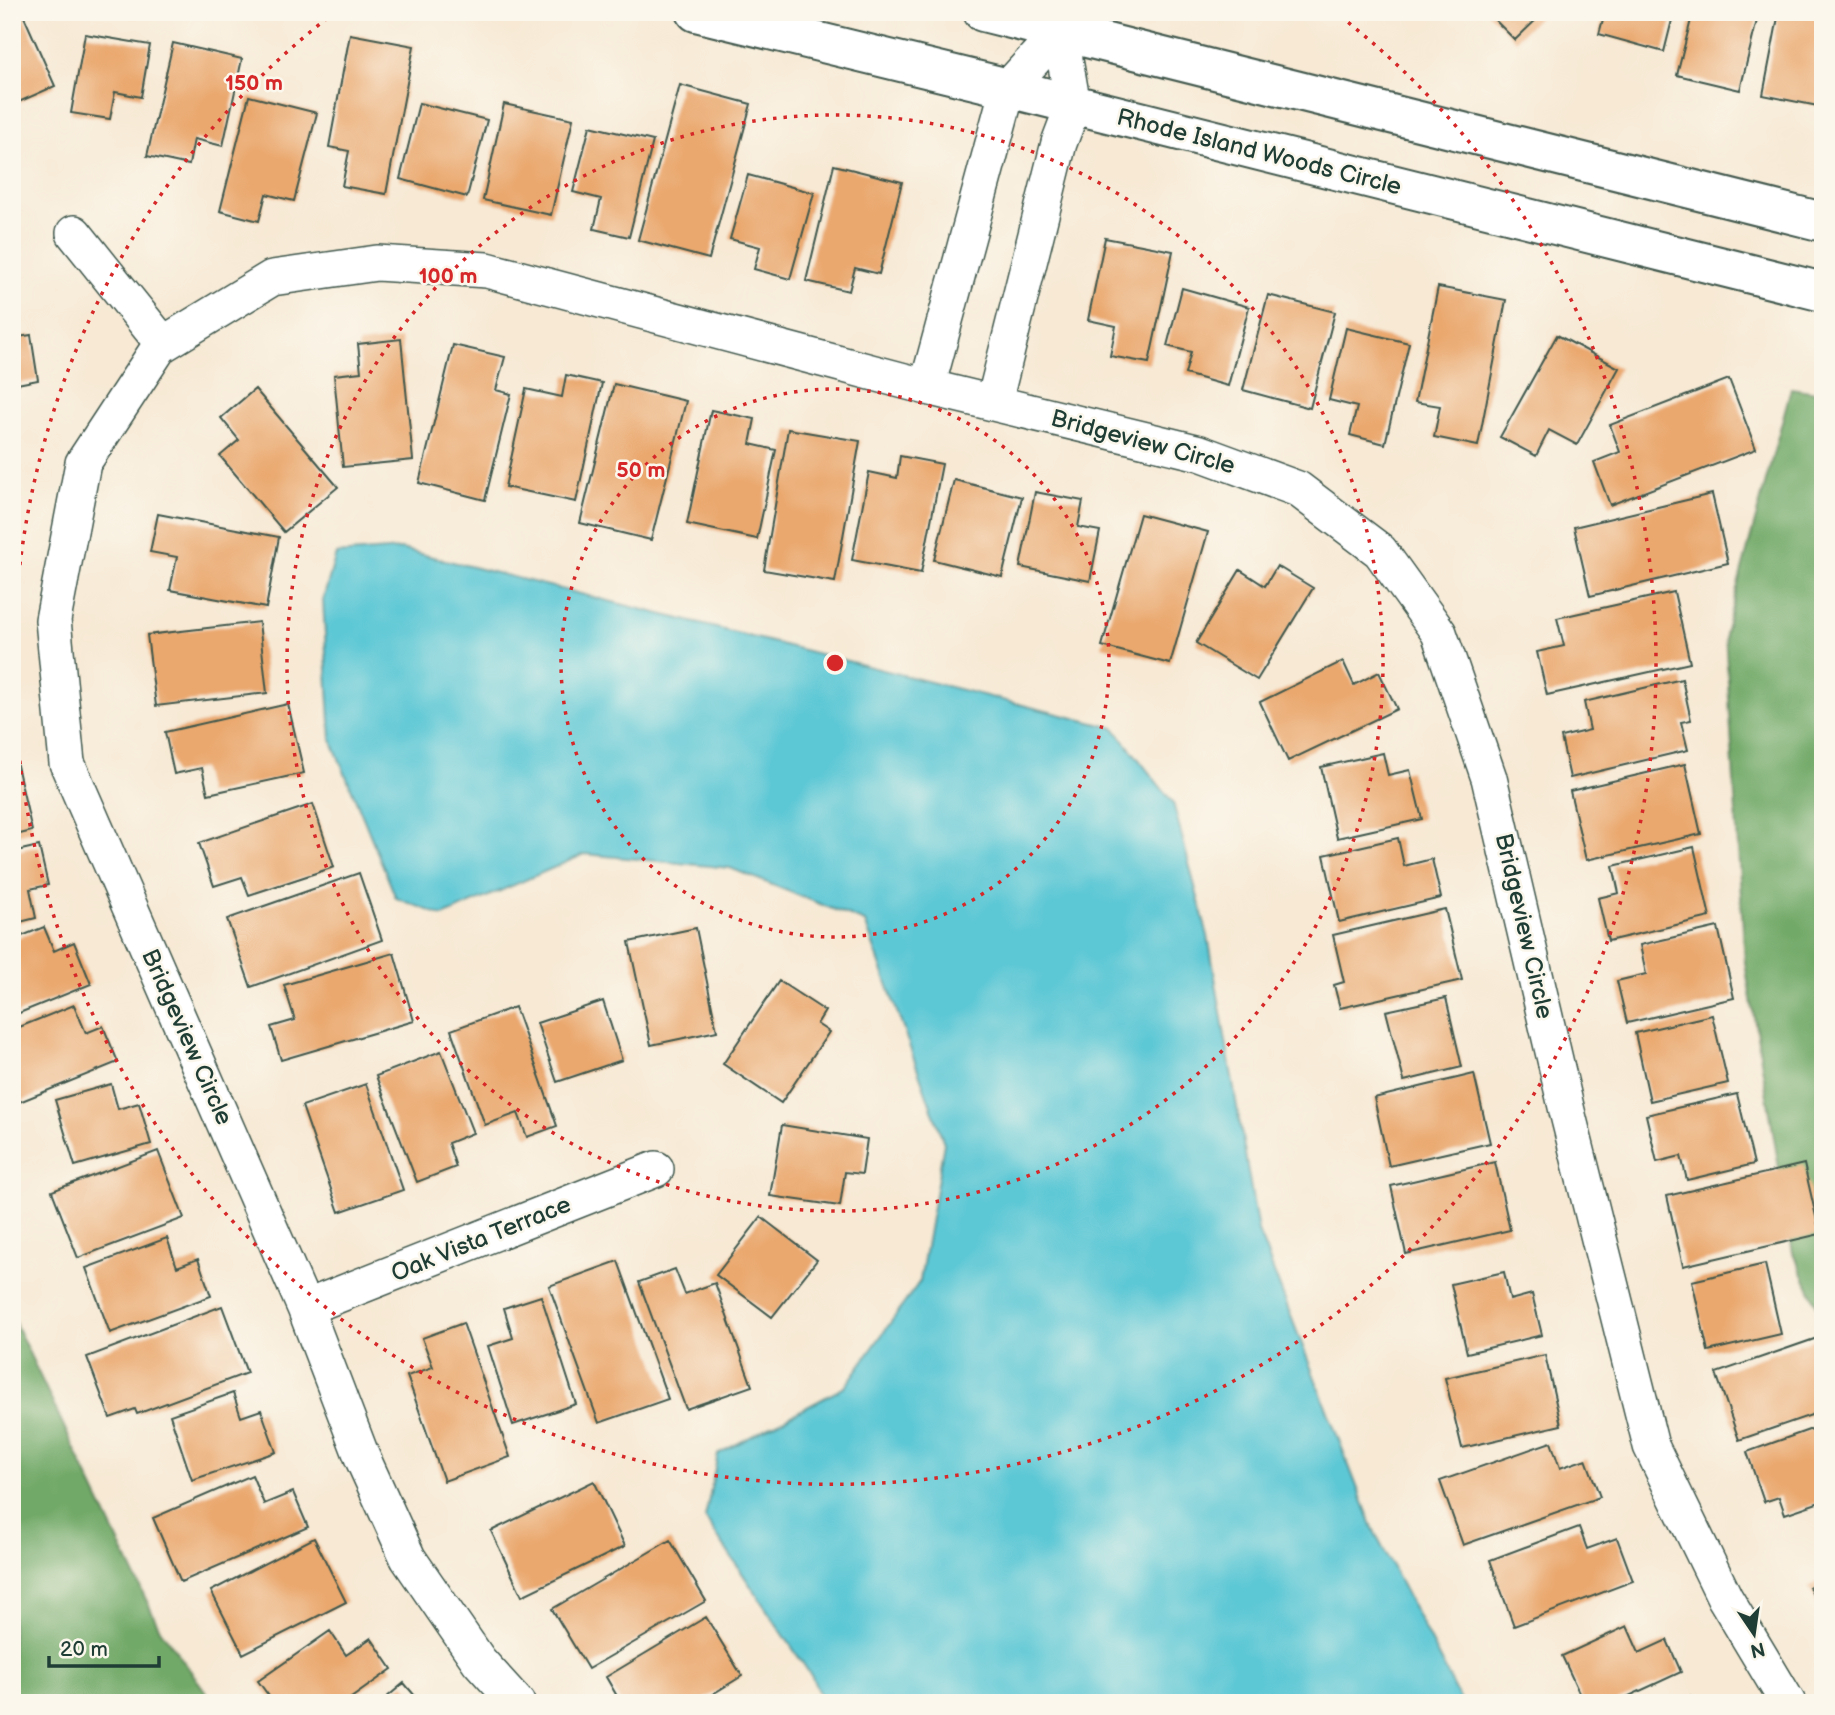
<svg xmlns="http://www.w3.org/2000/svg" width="1835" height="1715" viewBox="0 0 1835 1715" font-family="'Balsamiq Sans',sans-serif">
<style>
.forest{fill:#71a967;stroke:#48734e;stroke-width:2}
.water{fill:#5dc8d5;stroke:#3e8284;stroke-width:2}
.building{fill:#eaa86e}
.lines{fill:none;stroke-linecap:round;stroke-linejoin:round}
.minor-casing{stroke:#3f574c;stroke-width:38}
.tertiary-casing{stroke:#3f574c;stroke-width:42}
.minor{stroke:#fff;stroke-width:35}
.tertiary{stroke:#fff;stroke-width:38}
.ring{fill:none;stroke:#d62828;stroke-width:3.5;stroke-dasharray:3.5 7}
.labels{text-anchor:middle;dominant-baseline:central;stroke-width:5;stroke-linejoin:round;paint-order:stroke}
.street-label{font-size:24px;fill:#1f3d34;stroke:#fbf7ec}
.centre{fill:#d62828;stroke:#fbf7ec;stroke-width:3.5}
.ring-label{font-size:21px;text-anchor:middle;font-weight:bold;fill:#d62828;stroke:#fbf7ec;stroke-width:5;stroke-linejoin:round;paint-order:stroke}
</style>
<rect width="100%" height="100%" fill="#fbf7ec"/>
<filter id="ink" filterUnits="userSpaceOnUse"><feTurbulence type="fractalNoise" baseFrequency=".0143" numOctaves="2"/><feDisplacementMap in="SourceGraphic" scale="14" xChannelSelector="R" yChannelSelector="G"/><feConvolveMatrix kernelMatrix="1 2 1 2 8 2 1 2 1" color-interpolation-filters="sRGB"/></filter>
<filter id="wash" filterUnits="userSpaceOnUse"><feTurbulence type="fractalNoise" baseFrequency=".00686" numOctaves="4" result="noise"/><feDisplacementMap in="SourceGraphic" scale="28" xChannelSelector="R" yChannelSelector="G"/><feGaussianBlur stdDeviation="1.57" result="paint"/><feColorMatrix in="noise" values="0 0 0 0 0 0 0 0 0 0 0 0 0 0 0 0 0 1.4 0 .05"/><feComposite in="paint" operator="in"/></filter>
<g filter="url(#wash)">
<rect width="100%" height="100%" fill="#f7e9d4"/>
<!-- forest -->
<path class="forest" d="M1791 388 1823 393V1318L1793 1253 1745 963 1725 633Z
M12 1317 160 1629 214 1703H12Z"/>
<!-- water -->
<path class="water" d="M401 549 1114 728 1173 803 1208 936 1258 1231 1375 1533 1462 1703H823L812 1677 705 1518 718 1454 845 1387 920 1281 944 1143 865 922 730 868 585 854 443 916 396 898 331 739 323 600 336 554Z"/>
<g id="blocks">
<!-- building -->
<path class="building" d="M12 12H22L55 86 12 105Z
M1487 12H1544L1515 40Z
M1605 12H1674L1664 52 1599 34Z
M1693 12H1759L1740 90 1677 75Z
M1779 12H1823V107L1763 95Z
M85 34 150 45 141 97 115 92 110 119 71 113Z
M350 34 414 46 386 194 342 186 349 151 329 147Z
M173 43 242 59 223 146 194 139 189 165 147 156Z
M680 85 751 104 709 259 638 240Z
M249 96 317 113 294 201 266 194 259 221 220 211Z
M419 103 487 120 467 197 400 179Z
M504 104 573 119 551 215 483 200Z
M590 126 653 141 629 237 594 229 601 199 573 192Z
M834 165 902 182 879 274 855 268 849 291 806 281Z
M748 175 814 193 790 279 754 269 760 247 730 239Z
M1105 238 1173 251 1149 363 1110 356 1116 326 1088 320Z
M1438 287 1506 300 1478 446 1434 437 1440 406 1415 402Z
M1182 288 1249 307 1228 386 1185 374 1191 352 1167 346Z
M1268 295 1335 312 1310 408 1243 390Z
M1346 328 1409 343 1385 444 1350 435 1357 407 1329 400Z
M31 335 38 380 12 385V338Z
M1557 335 1619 368 1577 445 1549 430 1536 456 1500 437Z
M401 339 413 460 343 467 334 375 361 372 358 344Z
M453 345 505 357 496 390 511 394 485 500 419 483Z
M566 375 602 383 576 502 505 487 526 389 562 397Z
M1729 379 1756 449 1610 505 1594 462 1620 452 1610 425Z
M614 384 686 401 651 540 580 523Z
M255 389 338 487 284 532 220 456 239 440 221 418Z
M711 410 755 419 750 444 776 450 757 539 687 524Z
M788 429 860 441 835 582 764 570Z
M900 456 942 464 921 573 852 560 869 472 897 478Z
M954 480 1022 497 1002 577 934 560Z
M1035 492 1083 501 1078 527 1100 531 1090 581 1020 567Z
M1712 494 1728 563 1590 596 1574 527Z
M158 514 279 537 266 608 170 590 177 557 150 552Z
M1140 514 1208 532 1170 664 1102 646Z
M1277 566 1313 588 1257 680 1196 643 1240 570 1265 586Z
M1674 592 1690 663 1547 695 1537 652 1564 646 1557 618Z
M259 622 267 693 156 706 147 635Z
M1343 661 1354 685 1379 672 1397 709 1288 761 1260 702Z
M1682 679 1691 720 1681 722 1688 750 1570 778 1561 737 1590 730 1584 702Z
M288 704 304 773 208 794 202 768 174 774 165 732Z
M1383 753 1388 775 1410 770 1422 819 1337 838 1321 767Z
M16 761 32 831 12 836V762Z
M1685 764 1701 834 1586 860 1570 791Z
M313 804 334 867 249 895 242 877 214 886 199 843Z
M1398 838 1404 866 1432 859 1441 898 1339 922 1324 855Z
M39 846 48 885 30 889 36 918 12 924V852Z
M1694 847 1710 917 1608 941 1598 898 1619 893 1613 866Z
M359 873 382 940 251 987 227 919Z
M1445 909 1462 980 1340 1008 1334 985 1344 982 1333 935Z
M44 927 54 951 74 942 91 984 12 1016V940Z
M1718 927 1734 998 1627 1023 1617 981 1646 974 1640 945Z
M696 928 717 1031 651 1045 629 942Z
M394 953 414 1021 281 1060 271 1027 295 1020 284 985Z
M779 981 825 1011 817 1024 829 1032 781 1103 723 1064Z
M1446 998 1462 1067 1404 1081 1386 1011Z
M603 1001 622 1060 557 1082 537 1023Z
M74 1005 86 1033 103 1026 118 1062 12 1105V1030Z
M515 1007 557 1126 527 1137 518 1113 485 1125 451 1030Z
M1712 1015 1728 1083 1650 1101 1635 1033Z
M441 1051 473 1133 448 1143 456 1167 417 1182 376 1076Z
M1474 1074 1490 1143 1389 1166 1374 1098Z
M111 1084 118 1109 139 1103 151 1144 75 1166 55 1100Z
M366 1084 403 1190 339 1212 302 1106Z
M1737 1094 1754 1164 1687 1180 1681 1156 1657 1162 1646 1115Z
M782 1125 867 1139 862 1174 845 1172 840 1206 770 1196Z
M158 1151 184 1218 78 1258 52 1191Z
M1495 1162 1510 1230 1406 1254 1391 1186Z
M1804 1164 1820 1234 1683 1266 1667 1196Z
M761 1217 817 1260 772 1317 716 1275Z
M167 1238 177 1267 198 1259 211 1296 110 1333 86 1268Z
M618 1261 668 1399 599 1423 549 1286Z
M1765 1264 1781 1334 1708 1351 1692 1281Z
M675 1269 685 1294 715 1283 752 1386 686 1409 639 1282Z
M1504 1272 1510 1300 1532 1294 1542 1335 1467 1353 1451 1284Z
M541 1296 576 1404 513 1425 488 1346 513 1338 504 1308Z
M222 1306 247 1373 137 1414 135 1409 110 1418 87 1357Z
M463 1323 510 1457 444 1481 407 1376 433 1367 422 1338Z
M1823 1336V1411L1739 1440 1716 1373Z
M1545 1355 1561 1425 1462 1448 1445 1378Z
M233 1393 241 1417 261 1410 276 1452 192 1480 170 1415Z
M1823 1425V1501L1785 1514 1779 1497 1764 1502 1747 1452Z
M1551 1442 1560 1468 1586 1459 1600 1497 1463 1545 1440 1481Z
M252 1475 264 1504 293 1492 308 1527 181 1582 153 1518Z
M594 1481 625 1546 522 1596 491 1531Z
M1579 1527 1587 1549 1617 1538 1633 1581 1514 1626 1490 1560Z
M314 1538 346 1602 243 1654 211 1591Z
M670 1540 706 1601 588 1669 552 1609Z
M1823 1579V1615L1809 1587Z
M706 1617 742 1676 698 1703H657L654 1699 648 1703H621L606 1677Z
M1627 1626 1639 1653 1667 1640 1681 1672 1614 1703H1584L1562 1656Z
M330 1631 346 1655 371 1638 392 1669 344 1703H274L258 1681Z
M404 1683 421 1703H380Z
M1690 1696 1693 1703H1678Z"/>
</g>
</g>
<g filter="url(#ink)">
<use href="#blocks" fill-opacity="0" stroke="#3f574c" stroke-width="2"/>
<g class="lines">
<!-- minor casing -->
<g class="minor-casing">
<path id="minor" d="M74 233 163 344
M927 387 1008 88 1060 31
M994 402 1059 143 1073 106 1060 31
M305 1308 656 1169
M517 1703 479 1661 408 1558 362 1457 305 1308 67 763 53 620 83 463 160 346 272 278 377 263 487 270 927 387 1200 453 1298 489 1380 551 1439 633 1489 778 1567 1111 1651 1446 1725 1598 1788 1703"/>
</g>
<!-- tertiary casing -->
<g class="tertiary-casing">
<path id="tertiary" d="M696 12 1008 88 1823 292
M983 12 1823 222"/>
</g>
<!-- minor -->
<use href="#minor" class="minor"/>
<!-- tertiary -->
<use href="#tertiary" class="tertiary"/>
</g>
</g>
<!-- distance rings -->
<g class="ring">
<circle cx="835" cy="663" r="274"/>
<circle cx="835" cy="663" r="548"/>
<path d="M1340 16A821 821 0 1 1 330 16"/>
</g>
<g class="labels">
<!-- street labels -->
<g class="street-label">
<text transform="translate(1259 152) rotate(14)">Rhode Island Woods Circle</text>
<text transform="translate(1143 442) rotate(15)">Bridgeview Circle</text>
<text transform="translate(1524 926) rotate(77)">Bridgeview Circle</text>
<text transform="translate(187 1037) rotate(66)">Bridgeview Circle</text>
<text transform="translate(481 1239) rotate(-22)">Oak Vista Terrace</text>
</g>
</g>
<circle cx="835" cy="663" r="10" class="centre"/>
<g class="ring-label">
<text x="254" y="90">150 m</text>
<text x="448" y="283">100 m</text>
<text x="641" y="477">50 m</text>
</g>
<!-- margin -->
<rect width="1835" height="1715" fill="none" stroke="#fbf7ec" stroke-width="42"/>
<!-- north arrow -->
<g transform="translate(1754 1634) rotate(167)" stroke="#fbf7ec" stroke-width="5" paint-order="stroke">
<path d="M0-5L12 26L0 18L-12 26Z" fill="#1f3d34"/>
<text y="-10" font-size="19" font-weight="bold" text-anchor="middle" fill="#1f3d34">N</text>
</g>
<!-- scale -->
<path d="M49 1656v10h110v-10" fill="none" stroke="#1f3d34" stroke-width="3.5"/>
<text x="60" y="1656" font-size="21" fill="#1f3d34" stroke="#fbf7ec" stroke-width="5" paint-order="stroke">20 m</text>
</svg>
